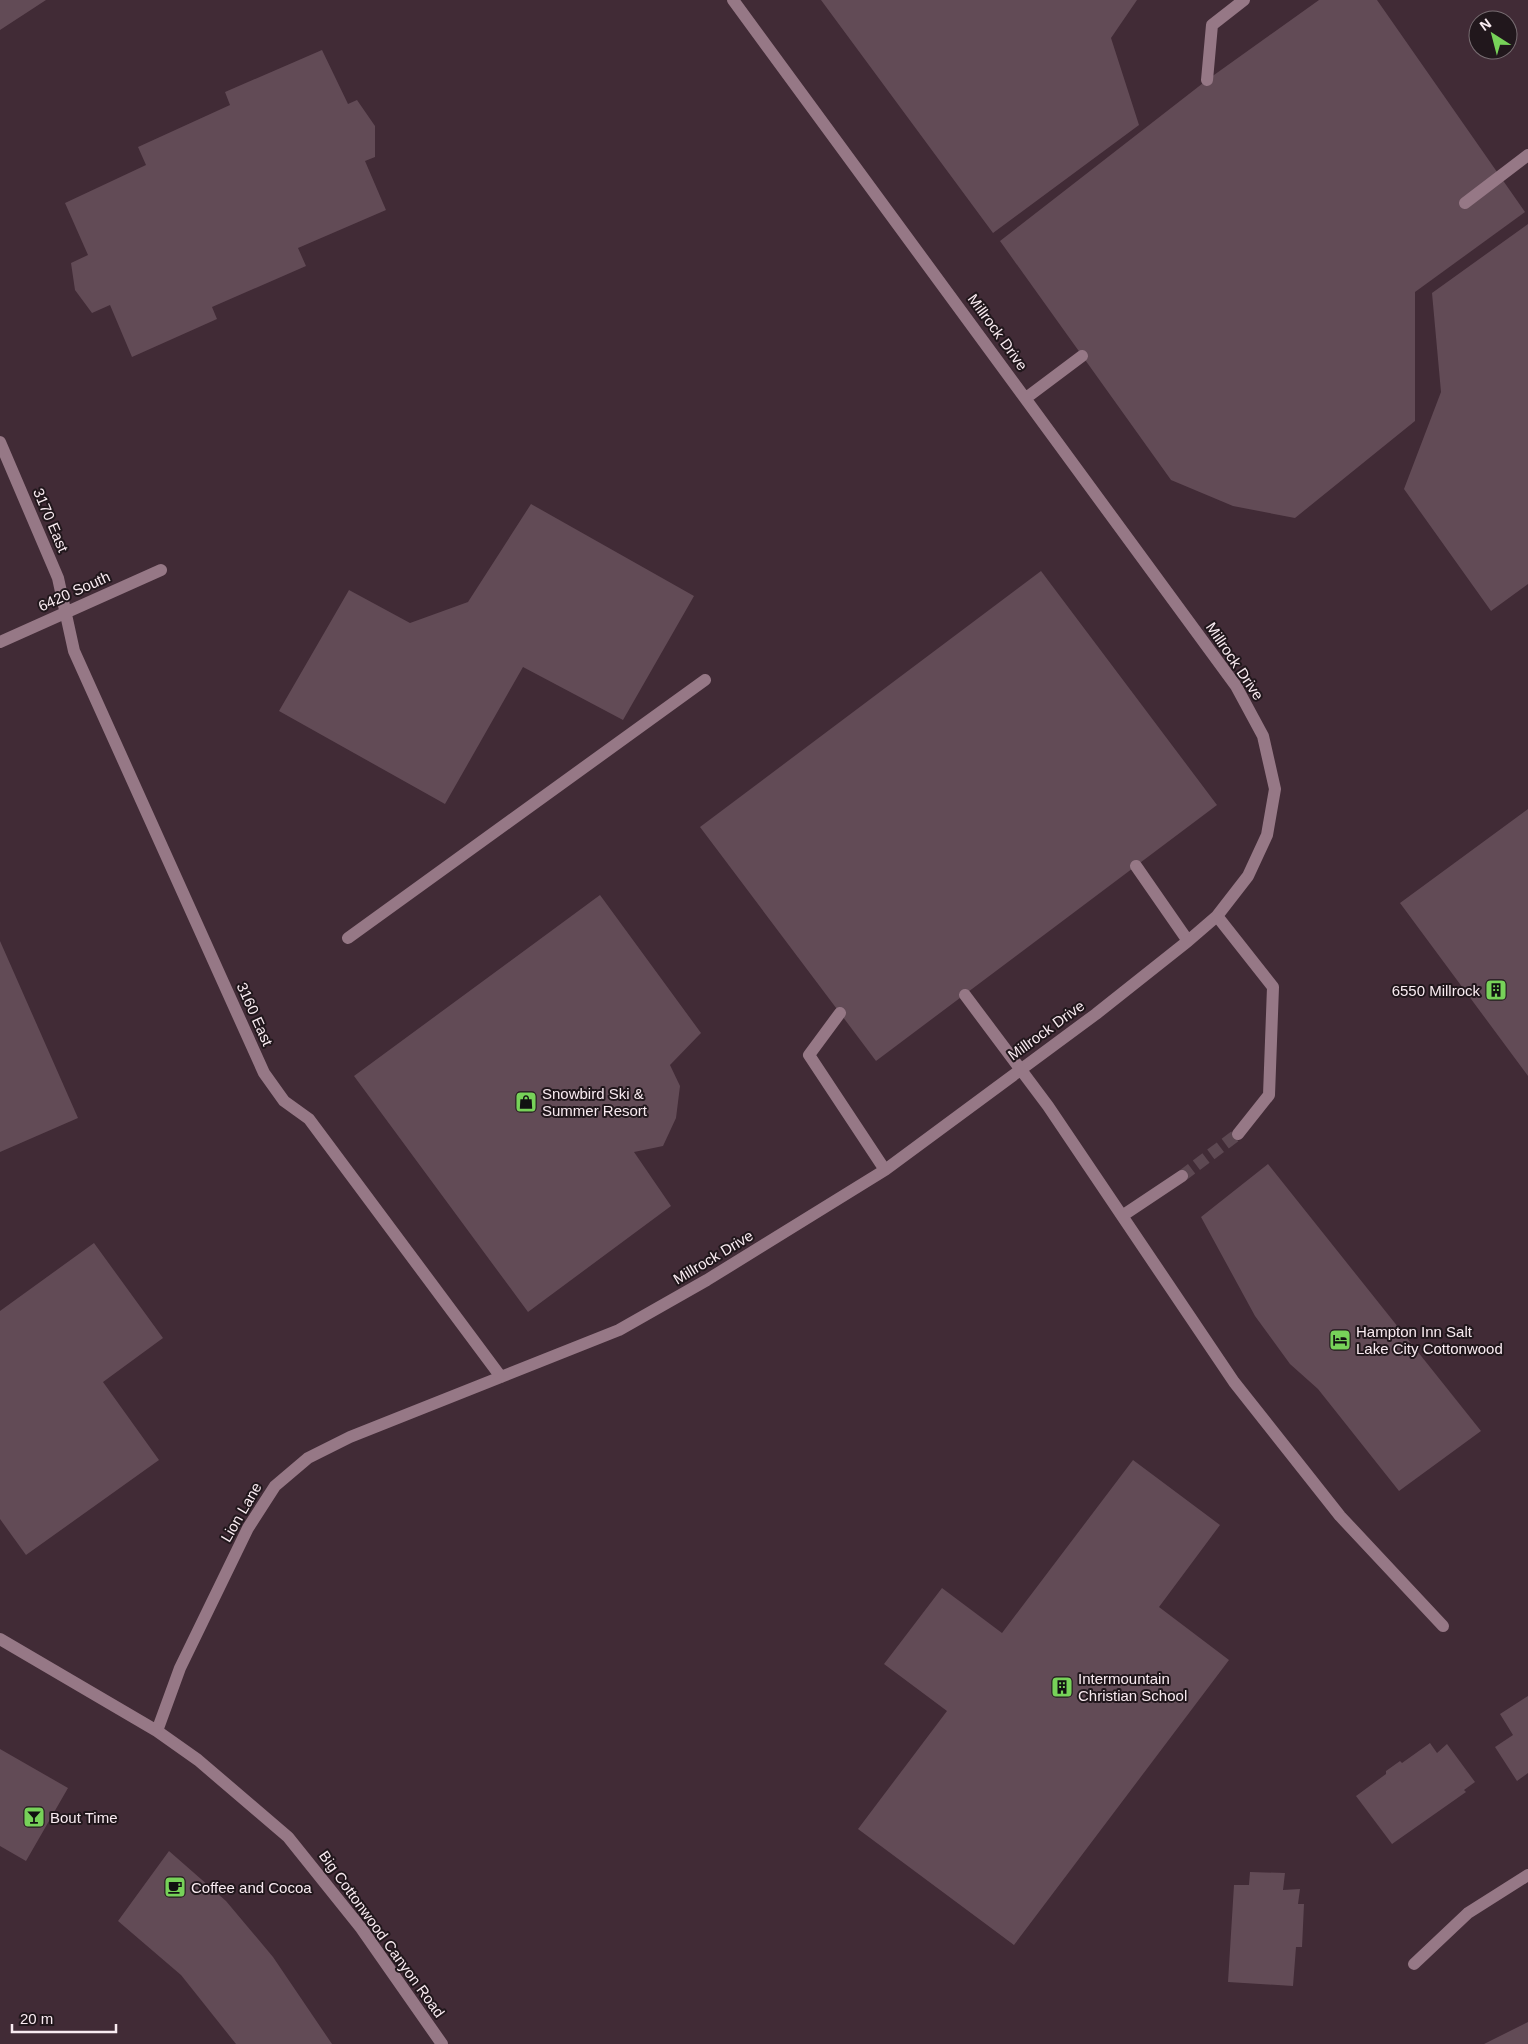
<svg xmlns="http://www.w3.org/2000/svg" width="1528" height="2044" viewBox="0 0 1528 2044" font-family="Helvetica,sans-serif">
<style>
.building{fill:#624b56}
.lines{fill:none;stroke-linecap:round;stroke-linejoin:round}
.minor-tunnel{stroke:#5d4852;stroke-width:12;stroke-dasharray:12 6;stroke-linecap:butt}
.minor{stroke:#967886;stroke-width:12}
.labels{text-anchor:middle;dominant-baseline:central;stroke-width:4;stroke-linejoin:round;paint-order:stroke}
.street-label{font-size:15px;fill:#f9ebf1;stroke:#21171c}
.poi-label{font-size:15px;fill:#f9ebf1;stroke:#21171c;text-anchor:start}
</style>
<rect width="100%" height="100%" fill="#412b36"/>
<!-- building -->
<path class="building" d="M0 0H46L0 30Z
M821 0H1137L1111 38 1139 125 993 233Z
M1319 0H1377L1525 212 1415 292V421L1295 518 1233 506 1171 480 1000 241 1207 80Z
M322 50 348 104 357 100 375 126V157L365 161 386 210 298 248 306 266 212 307 217 319 132 357 110 305 92 313 75 290 71 263 88 255 65 203 146 165 138 147 230 105 225 92Z
M1528 224V584L1491 611 1404 489 1441 392 1432 293Z
M531 504 694 596 623 720 523 667 445 804 279 711 349 590 410 623 468 602Z
M1041 571 1217 805 876 1061 700 827Z
M1528 809V1076L1400 903Z
M600 895 701 1033 670 1065 680 1086 676 1118 663 1146 634 1152 671 1206 528 1312 354 1076Z
M0 941 78 1118 0 1152Z
M1268 1164 1481 1431 1399 1491 1318 1389 1290 1364 1255 1316 1201 1217Z
M94 1243 163 1338 103 1382 159 1460 26 1555 0 1519V1311Z
M1133 1460 1220 1525 1159 1607 1229 1660 1014 1945 858 1829 947 1711 884 1664 942 1588 1002 1633Z
M1528 1696V1773L1517 1781 1495 1747 1513 1735 1500 1714Z
M1430 1743 1437 1753 1447 1744 1475 1782 1464 1790 1466 1792 1392 1844 1356 1796 1386 1774V1771L1400 1761 1402 1763Z
M0 1749 68 1788 26 1861 0 1846Z
M169 1851 226 1901 273 1957 332 2044H236L181 1975 118 1921Z
M1250 1872 1285 1873 1283 1890 1300 1889 1298 1904H1304L1302 1947H1296L1293 1986 1228 1982 1234 1885H1249Z
M1528 2022V2044H1484Z"/>
<g class="lines">
<!-- minor-tunnel -->
<path class="minor-tunnel" d="M1182 1176 1238 1134"/>
<!-- minor -->
<path class="minor" d="M1207 80 1212 25 1244 0
M1465 203 1528 155
M1026 398 1082 356
M0 442 58 578 74 651 264 1073 284 1101 309 1119 501 1377
M0 642 161 570
M1136 866 1188 941
M1217 916 1273 987 1269 1095 1238 1134
M348 938 705 680
M965 995 1048 1106 1234 1382 1340 1516 1443 1626
M840 1013 809 1055 885 1170
M1122 1216 1182 1176
M0 1639 157 1731 198 1760 288 1837 361 1928 442 2044
M157 1731 180 1668 248 1528 275 1486 308 1458 350 1437 619 1330 707 1280 885 1170 1096 1014 1188 941 1217 916 1248 876 1267 835 1275 789 1263 736 1236 686 733 0
M1414 1964 1468 1913 1528 1875"/>
</g>
<!-- icons -->
<defs>
<g id="building-square" transform="scale(1.125)"><rect x="-9" y="-9" width="18" height="18" rx="4" fill="#77d259" stroke="#21171c"/><path d="M-4-6H4V6H1V3H-1V6H-4ZM-2.5-4.3h1.7v1.8h-1.7ZM.8-4.3h1.7v1.8H.8ZM-2.5-1h1.7V.8h-1.7ZM.8-1h1.7V.8H.8Z" fill="#111"/></g>
<g id="shop-square" transform="scale(1.125)"><rect x="-9" y="-9" width="18" height="18" rx="4" fill="#77d259" stroke="#21171c"/><path d="M-5-2.5h2.3a2.7 3.5 0 0 1 5.4 0H5L5.5 6h-11ZM-1.5-2.5h3a1.5 2.3 0 0 0-3 0Z" fill="#111"/></g>
<g id="hotel-square" transform="scale(1.125)"><rect x="-9" y="-9" width="18" height="18" rx="4" fill="#77d259" stroke="#21171c"/><path d="M-6-4.5h1.5V1H6V5H4.5V3h-9V5H-6ZM-4 0a1.8 1.8 0 1 1 3.6 0ZM.5 0V-2.5h3Q6-2.5 6 0Z" fill="#111"/></g>
<g id="bar-square" transform="scale(1.125)"><rect x="-9" y="-9" width="18" height="18" rx="4" fill="#77d259" stroke="#21171c"/><path d="M-6-5H6L.8 .8V4.5H3.5V6h-7V4.5H-.8V.8Z" fill="#111"/></g>
<g id="cafe-square" transform="scale(1.125)"><rect x="-9" y="-9" width="18" height="18" rx="4" fill="#77d259" stroke="#21171c"/><path d="M-5.5-4.5H6V0H3Q3 3.5 0 3.5H-2.5Q-5.5 3.5-5.5 0ZM3-3.2v2h1.7v-2ZM-6 4.5H4V6H-6Z" fill="#111"/></g>
</defs>
<g fill-rule="evenodd">
<use href="#building-square" x="1496" y="990"/>
<use href="#shop-square" x="526" y="1102"/>
<use href="#hotel-square" x="1340" y="1340"/>
<use href="#building-square" x="1062" y="1687"/>
<use href="#bar-square" x="34" y="1817"/>
<use href="#cafe-square" x="175" y="1887"/>
</g>
<g class="labels">
<!-- street labels -->
<g class="street-label">
<text transform="translate(998 332) rotate(54)">Millrock Drive</text>
<text transform="translate(51 520) rotate(67)">3170 East</text>
<text transform="translate(74 591) rotate(-24)">6420 South</text>
<text transform="translate(1235 661) rotate(56)">Millrock Drive</text>
<text transform="translate(255 1014) rotate(66)">3160 East</text>
<text transform="translate(1046 1030) rotate(-36)">Millrock Drive</text>
<text transform="translate(713 1257) rotate(-31)">Millrock Drive</text>
<text transform="translate(241 1512) rotate(-60)">Lion Lane</text>
<text transform="translate(382 1934) rotate(54)">Big Cottonwood Canyon Road</text>
</g>
<!-- poi labels -->
<g class="poi-label">
<text x="1480" y="990" text-anchor="end">6550 Millrock</text>
<text x="542" y="1093">Snowbird Ski &amp;<tspan x="542" dy="17">Summer Resort</tspan></text>
<text x="1356" y="1331">Hampton Inn Salt<tspan x="1356" dy="17">Lake City Cottonwood</tspan></text>
<text x="1078" y="1678">Intermountain<tspan x="1078" dy="17">Christian School</tspan></text>
<text x="50" y="1817">Bout Time</text>
<text x="191" y="1887">Coffee and Cocoa</text>
</g>
</g>
<!-- north arrow -->
<g transform="translate(1493 35) rotate(324)"><circle r="24" fill="#21171c" stroke="#776c71"/>
<path d="M0-4L9 19L0 12L-9 19Z" fill="#77d259"/>
<text y="-8" font-size="14" font-weight="bold" text-anchor="middle" fill="#f9ebf1">N</text>
</g>
<!-- scale -->
<path d="M12 2024v8h104v-8" fill="none" stroke="#f9ebf1" stroke-width="2.5"/>
<text x="20" y="2024" font-size="15" fill="#f9ebf1" stroke="#21171c" stroke-width="4" paint-order="stroke">20 m</text>
</svg>
